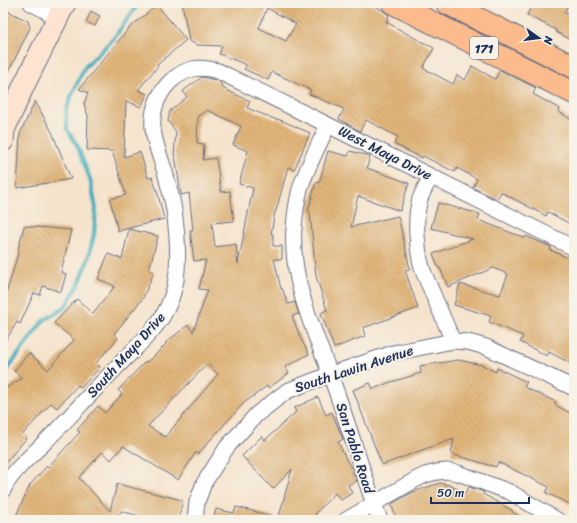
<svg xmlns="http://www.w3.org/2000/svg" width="577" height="523" viewBox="0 0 577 523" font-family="Sriracha,sans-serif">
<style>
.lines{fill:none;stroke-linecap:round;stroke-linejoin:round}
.stream{stroke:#3eabbc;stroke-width:4}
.building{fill:url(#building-back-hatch);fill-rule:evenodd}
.street-casing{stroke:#676e84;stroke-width:17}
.secondary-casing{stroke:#676e84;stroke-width:23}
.primary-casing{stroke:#676e84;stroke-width:24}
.street{stroke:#fff;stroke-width:15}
.secondary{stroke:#fde4d1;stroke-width:21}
.primary{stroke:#fbbb8c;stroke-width:22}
.labels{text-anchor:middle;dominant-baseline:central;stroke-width:4;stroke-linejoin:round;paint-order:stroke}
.shield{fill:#f7f3e8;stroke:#5d6a87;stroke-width:1}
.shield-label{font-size:13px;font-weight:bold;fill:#1b2f5e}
.street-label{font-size:14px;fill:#1b2f5e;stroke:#f7f3e8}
</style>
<defs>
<pattern id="building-back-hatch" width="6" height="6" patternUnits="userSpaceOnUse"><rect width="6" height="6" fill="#e1b57a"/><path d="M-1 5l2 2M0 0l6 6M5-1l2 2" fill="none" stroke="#c09c6c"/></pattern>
</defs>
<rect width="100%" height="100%" fill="#f7f3e8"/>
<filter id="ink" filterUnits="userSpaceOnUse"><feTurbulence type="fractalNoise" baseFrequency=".025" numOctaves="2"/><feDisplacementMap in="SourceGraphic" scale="8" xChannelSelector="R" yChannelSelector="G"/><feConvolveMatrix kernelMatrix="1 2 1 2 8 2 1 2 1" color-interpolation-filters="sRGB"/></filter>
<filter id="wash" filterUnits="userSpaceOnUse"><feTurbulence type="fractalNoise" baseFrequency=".012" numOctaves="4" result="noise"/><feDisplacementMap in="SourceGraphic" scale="16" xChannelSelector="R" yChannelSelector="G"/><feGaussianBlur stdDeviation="0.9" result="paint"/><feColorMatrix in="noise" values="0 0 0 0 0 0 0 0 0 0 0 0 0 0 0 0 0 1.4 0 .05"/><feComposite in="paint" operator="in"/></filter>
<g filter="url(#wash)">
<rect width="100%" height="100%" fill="#f5e3cc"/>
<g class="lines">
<!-- stream -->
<path class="stream" d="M3 375 43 321 65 307 79 284 88 260 94 234 96 208 90 179 77 145 67 129 66 111 73 92 85 67 114 38 139 3"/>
</g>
<g id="blocks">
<!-- building -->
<path class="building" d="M182 3H370L382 10 389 15 386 22 424 43H425L434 48 423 68 453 84 457 75 465 80 472 66 495 79 500 70 536 88 533 94 560 109 559 112 574 121V192L571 199 574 200V226L548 212 546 216 501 192 497 199 473 188 477 179 457 168 455 172 423 156 422 158 394 144 398 137 366 120 360 131 339 119 344 109 309 94 311 90 272 72 268 80 244 69 247 65 219 54 222 46 197 45 189 41ZM267 8 296 24 286 41 259 28Z
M533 3H569L564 13 574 15V41L556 32V30L527 15Z
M157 5 186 40 157 65 158 66 138 90 147 94 141 107 126 101 124 157 140 152 148 178 152 177 157 191 164 219 118 231 110 199 126 195 112 151 87 150 88 116 84 104 88 93 79 89 129 28Z
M3 9 28 21 30 28 3 83Z
M91 11 100 16 95 26 86 22Z
M202 77 215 80 219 81 224 89 250 101 247 108 277 120 278 119 310 133 294 170 288 167 276 211H275L271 234H273V246H282V259H274L281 289 282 288 288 304 295 302 299 314 292 316 301 339 309 354 285 367 289 373 269 388 267 386 244 403 212 438 198 454 196 452 178 480 123 446 111 460 102 452 79 478 110 511 117 484 182 500V505L178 520H138L139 516 122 511 116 517 119 520H14L30 485 47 466 48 467 80 432 77 430 98 406 105 413 122 394 118 390 146 361 147 362 155 355 166 344 165 343 188 325 193 332 208 290 199 289 206 260 194 261 190 230H193L189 193 181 195 175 155H174L176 132 168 121 170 111 187 97 183 91ZM207 110 241 126 233 145 248 151 239 184 253 188 238 264 236 244 215 247 212 223 234 221 230 191 221 192 216 158 203 160 204 144 197 143 198 116ZM207 364 218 374 165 437 148 426Z
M35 101 52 132 71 179 17 188 20 134Z
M328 151 348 156 350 151 370 156 367 168 409 183 400 211 358 196 351 227 398 216 410 269 405 270 418 308 363 328 365 336 334 348 321 313 327 310 316 276 310 212 308 211 316 182 319 183Z
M438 203 480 214 478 220 525 238 526 236 551 247 550 250 574 260V365L549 352 547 356 520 342 523 336 489 322 491 316 454 305 460 284 500 295 508 274 493 268 448 287 440 268 439 269 433 254 473 239 431 228Z
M24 226 71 230 61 272 66 274 61 292 43 286 40 295 34 293 20 324 17 322 3 345V300L7 291 19 250H18Z
M129 229 158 236 149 270 154 272 143 298 114 334 118 338 96 363 100 367 81 388 78 385 57 408 51 403 23 434 27 438 3 465V390L22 378 14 371 29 353 48 370 74 340 54 323 77 299 93 314 115 286 98 279 108 254 122 259Z
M458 360 482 365 496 372 497 368 527 382 524 387 556 402 555 405 574 415V506L546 493 549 487 498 462 496 467 451 454 454 439 419 451 382 465 353 390 370 383 373 389 388 383 421 373 420 366Z
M318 397 326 415 332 412 343 439 338 442 357 481 348 485 352 493 341 500 335 493 316 513 314 520H278L292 469 273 489 242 456 262 436 265 440 296 412 294 408Z
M440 483 449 485 465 493 469 487 484 492 483 494 513 511 512 512 526 520H397L391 504 413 492Z
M236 507 273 516 272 520H213L216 509 234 513Z"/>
</g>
</g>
<g filter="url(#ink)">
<use href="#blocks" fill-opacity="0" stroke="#676e84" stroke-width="1"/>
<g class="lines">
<!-- street casing -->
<g class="street-casing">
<path id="street" d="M31 3 58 17
M328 125C319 145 307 167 300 189 297 201 295 214 294 228 290 279 313 327 330 374 346 417 359 461 374 504L380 520
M431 176C427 184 423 191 420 199 414 219 417 252 423 271L453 341
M3 490C12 471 30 457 45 442 68 419 90 394 114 370 129 354 153 333 164 314 170 303 174 292 176 280 179 259 177 231 174 210 172 197 168 184 165 172 157 147 146 124 158 99 162 91 166 85 172 80 188 67 199 66 218 71L328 125 574 248
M195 520 197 502 204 483 227 447 257 414 287 391 331 374 393 353 453 341 468 342 486 347 574 388
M346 520 415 480 425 475 437 472 447 471 458 473 510 492 557 520"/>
</g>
<!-- secondary casing -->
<g class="secondary-casing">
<path id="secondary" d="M3 141 4 130 24 85 65 3"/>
</g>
<!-- primary casing -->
<g class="primary-casing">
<path id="primary" d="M393 3 574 93
M447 3 574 67"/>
</g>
<!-- street -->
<use href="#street" class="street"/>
<!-- secondary -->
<use href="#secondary" class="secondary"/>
<!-- primary -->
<use href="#primary" class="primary"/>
</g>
</g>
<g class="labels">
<!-- shield labels -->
<rect class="shield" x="470" y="37" width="28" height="22" rx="3"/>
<g class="shield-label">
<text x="484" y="48">171</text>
</g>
<!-- street labels -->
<g class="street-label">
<text transform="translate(385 153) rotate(27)">West Maya Drive</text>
<text transform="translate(126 355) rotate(-48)">South Maya Drive</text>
<text transform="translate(354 369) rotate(-18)">South Lawin Avenue</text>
<text transform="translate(355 448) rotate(72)">San Pablo Road</text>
</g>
</g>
<!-- margin -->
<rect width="577" height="523" fill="none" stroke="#f7f3e8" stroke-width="16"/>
<!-- north arrow -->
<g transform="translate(539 38) rotate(104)" stroke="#f7f3e8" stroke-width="3" paint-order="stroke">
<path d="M0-3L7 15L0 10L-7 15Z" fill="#1b2f5e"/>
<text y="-6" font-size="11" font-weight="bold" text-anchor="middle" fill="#1b2f5e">N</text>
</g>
<!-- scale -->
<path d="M431 497v6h98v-6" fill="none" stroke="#1b2f5e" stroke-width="2"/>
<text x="437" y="497" font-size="12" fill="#1b2f5e" stroke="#f7f3e8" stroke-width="3" paint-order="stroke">50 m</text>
</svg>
